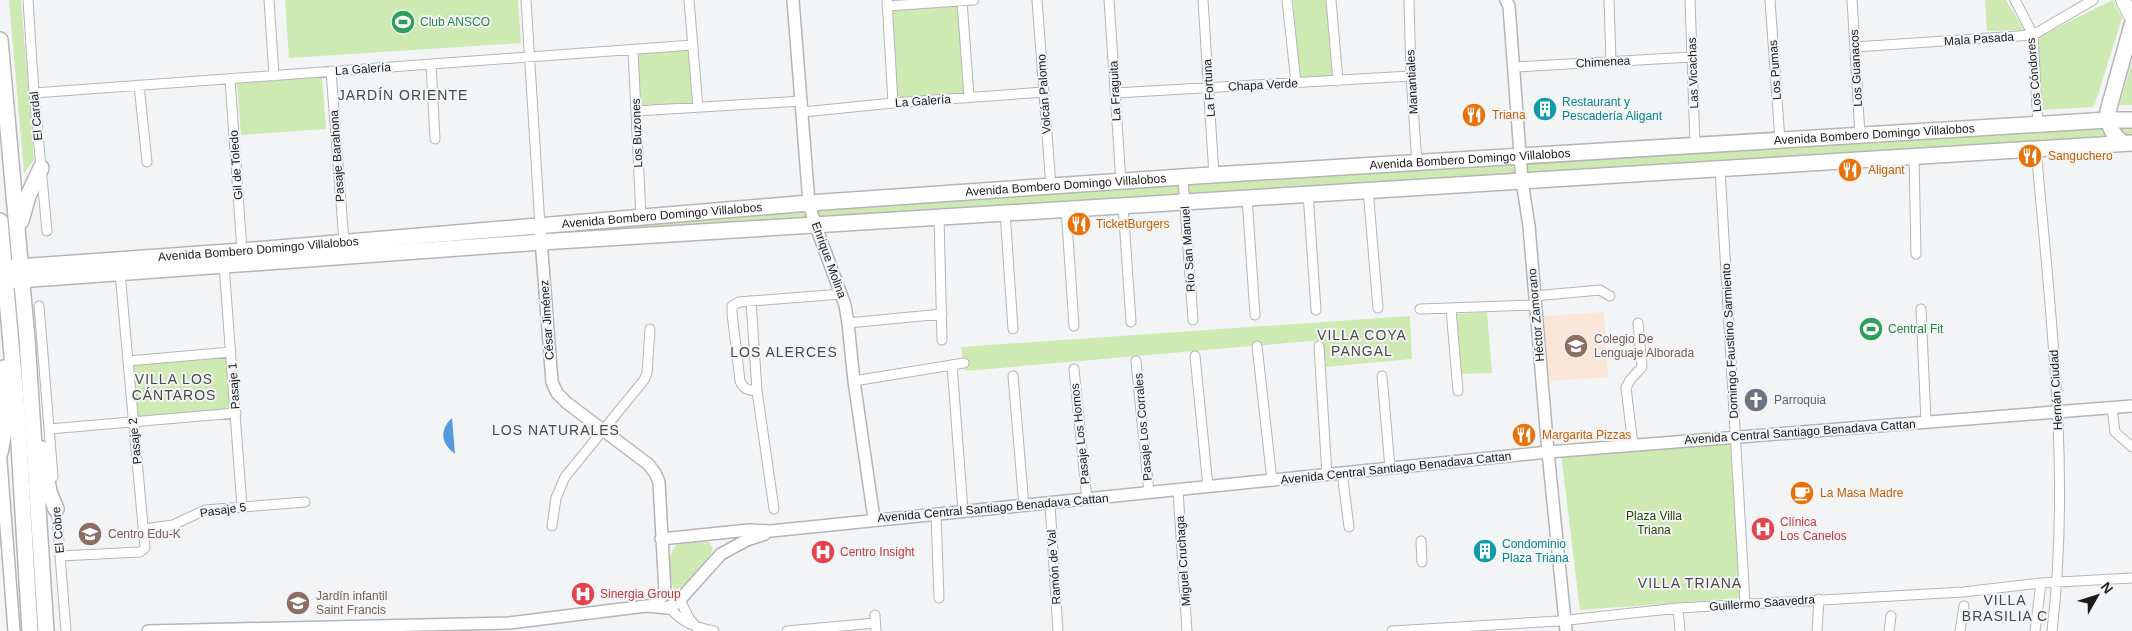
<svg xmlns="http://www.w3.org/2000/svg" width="2132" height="631" viewBox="0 0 2132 631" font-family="Helvetica,sans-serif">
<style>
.education{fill:#fae5d7}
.green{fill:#cee9b2}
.water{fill:#569adc}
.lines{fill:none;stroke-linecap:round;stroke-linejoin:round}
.minor-casing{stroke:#b5b5b6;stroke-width:11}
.tertiary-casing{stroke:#b5b5b6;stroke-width:14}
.secondary-casing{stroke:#b5b5b6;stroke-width:16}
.primary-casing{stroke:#b5b5b6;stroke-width:18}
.minor{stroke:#fff;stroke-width:9}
.tertiary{stroke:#fff;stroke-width:11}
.secondary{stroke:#fff;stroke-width:14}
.primary{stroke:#fff;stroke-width:15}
.labels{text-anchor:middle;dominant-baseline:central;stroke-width:4;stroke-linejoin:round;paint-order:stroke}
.leisure-label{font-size:12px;fill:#27864d;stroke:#f3f4f5;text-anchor:start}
.street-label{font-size:12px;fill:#1c1c1d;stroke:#f3f4f5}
.culture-label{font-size:12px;fill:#0d838f;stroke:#f3f4f5;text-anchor:start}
.food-label{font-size:12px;fill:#c56008;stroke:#f3f4f5;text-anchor:start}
.education-label{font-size:12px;fill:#785e54;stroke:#f3f4f5;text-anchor:start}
.worship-label{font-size:12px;fill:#5b616d;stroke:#f3f4f5;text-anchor:start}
.park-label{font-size:12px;fill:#2a4202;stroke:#f3f4f5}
.health-label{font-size:12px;fill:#be3a42;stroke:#f3f4f5;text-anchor:start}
.neighbourhood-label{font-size:14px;letter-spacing:1px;fill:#49494a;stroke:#f3f4f5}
</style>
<rect width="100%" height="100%" fill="#f3f4f5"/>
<!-- education -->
<path class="education" d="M1604 312 1608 377 1549 381 1544 316Z"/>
<!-- green -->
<path class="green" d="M9 0H21L34 160 24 173Z
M285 0H518L521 43 289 58Z
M891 0H924L958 4 964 95 897 99Z
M1293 0H1327L1334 77 1300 79Z
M1985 0H2006L2024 30 1987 31Z
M2113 0 2122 18 2095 104 2092 107 2043 110 2038 37Z
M690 49 694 104 639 108 637 53Z
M2132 62V105H2119Z
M322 77 326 129 241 135 237 83Z
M2132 126V137L59 274 811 205Z
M1487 312 1492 373 1461 374 1457 314Z
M1410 316 1412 359 1325 367 1322 340 965 371 961 347Z
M228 354 233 411 138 419 133 362Z
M1730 432 1740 598 1580 610 1561 454Z
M703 541 710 543 713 549C708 561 687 589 674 590 669 575 666 558 676 545Z"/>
<!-- water -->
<path class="water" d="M452 418 455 454C441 444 439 430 452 418Z"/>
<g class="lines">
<!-- minor casing -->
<g class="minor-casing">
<path id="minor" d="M28 0 34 93 47 231
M269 0 274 76
M526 0 540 226
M689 0 698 108
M887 0 893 103
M1037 0 1051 187
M1109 0 1121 183
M1203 0 1214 176
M1287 0 1296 83
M1331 0 1338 81
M1409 0 1411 76 1417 164
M1609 0 1611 62
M1690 0 1695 145
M1770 0 1780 140
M1852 0 1860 135
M2015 0 2033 35 2038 125
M962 1 969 97
M887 6 974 0
M1855 47 2033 35 2093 0
M633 50 641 217
M431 64 435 139
M1515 67 1692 57
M331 71 344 242
M230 79 242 251
M139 85 147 162
M34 93 693 45
M1115 93 1411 76
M636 111 802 101
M803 112 893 103 1044 92
M2036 149C2050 309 2071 471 2052 631
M1914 156 1916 254
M1720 169 1745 604
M1183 178 1193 320
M1368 189 1378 308
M1308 193 1316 310
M1247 197 1255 315
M1123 205 1131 322
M1066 208 1074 326
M1005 212 1013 329
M939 217 942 340
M224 265 242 507
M1534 296 1600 290 1610 296
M751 301 757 391
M39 306 53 477
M1420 309 1535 305
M1451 309 1458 391
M1921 309 1926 422
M848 323 942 314
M1257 346 1272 481
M1319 346 1327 475
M1195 356 1208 487
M128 361 231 352
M1136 361 1149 493
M952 365 963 511
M1074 369 1087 500
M1013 376 1024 506
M1382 376 1390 468
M854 381 964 363
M2112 408 2115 432 2132 447
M49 429 236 413
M1633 445 1626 388 1630 380 1642 367 1638 323
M1342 473 1349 527
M1178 490 1187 631
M1050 504 1058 631
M56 505 66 631
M774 509 757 391C748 390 744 390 740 381L732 313V306L739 302 841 294
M936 514 939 598
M552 526 556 498 565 477 644 380 647 373 650 329
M144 529 173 525 205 510 305 502
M1421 541 1422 562
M60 556 140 552 145 548 120 273
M680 600 689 618 696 627
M669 607C682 623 695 627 714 631
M1678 608 1680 631
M875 615 876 631
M787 631 875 623
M1392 631 1559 621 1678 608 1963 592 2041 583 2132 578
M1817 631 1819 599
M1889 631 1891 616
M1960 631 1964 606
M2035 631 2041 583"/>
</g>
<!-- tertiary casing -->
<g class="tertiary-casing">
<path id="tertiary" d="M793 0 809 203 815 224 845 305 848 323 854 381 874 519
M1506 0 1509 6 1522 181 1529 226 1548 452 1566 631
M540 226 552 382 557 393 567 403 648 464 655 473 659 482 665 592 657 604 648 606
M0 448 14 631
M661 539 749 530 771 531 1548 452 2132 406
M148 631 509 623 646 606 667 608 677 603 721 554 747 540 765 534"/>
</g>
<!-- secondary casing -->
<g class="secondary-casing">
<path id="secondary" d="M2123 0 2132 18"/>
</g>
<!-- primary casing -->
<g class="primary-casing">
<g id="primary">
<path d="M0 40 27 339 46 631"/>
<path d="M2123 143C2112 135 2108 125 2108 111L2132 25"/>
<path d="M0 221 17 411 30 631"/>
<path d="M21 221 28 196 41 168"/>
<path id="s1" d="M4 268 242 251 809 203 1196 176 2108 120H2132"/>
<path d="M5 281 541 242 2132 143"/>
<path d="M42 449 49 492 56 509"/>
<path d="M0 453 6 420 4 368"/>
</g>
</g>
<!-- minor -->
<use href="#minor" class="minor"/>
<!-- tertiary -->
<use href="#tertiary" class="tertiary"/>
<!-- secondary -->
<use href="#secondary" class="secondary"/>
<!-- primary -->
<use href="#primary" class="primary"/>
</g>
<!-- icons -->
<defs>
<g id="stadium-disc" transform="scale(1.25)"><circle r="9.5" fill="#2e9e5b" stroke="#f3f4f5"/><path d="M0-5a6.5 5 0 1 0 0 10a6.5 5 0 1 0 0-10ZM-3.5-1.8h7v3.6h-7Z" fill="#fff"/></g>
<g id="building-disc" transform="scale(1.25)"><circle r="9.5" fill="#0f9aa8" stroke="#f3f4f5"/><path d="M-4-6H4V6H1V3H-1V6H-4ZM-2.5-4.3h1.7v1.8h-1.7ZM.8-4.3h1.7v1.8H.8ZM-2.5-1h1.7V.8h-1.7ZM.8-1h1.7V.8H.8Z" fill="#fff"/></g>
<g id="restaurant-disc" transform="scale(1.25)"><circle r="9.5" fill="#e8710a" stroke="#f3f4f5"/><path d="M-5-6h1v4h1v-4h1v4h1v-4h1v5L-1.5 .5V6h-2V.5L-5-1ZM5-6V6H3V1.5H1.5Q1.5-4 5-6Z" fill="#fff"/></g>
<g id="school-disc" transform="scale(1.25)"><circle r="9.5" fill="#8d6e63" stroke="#f3f4f5"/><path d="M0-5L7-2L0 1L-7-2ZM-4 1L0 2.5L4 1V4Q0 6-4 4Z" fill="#fff"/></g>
<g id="church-disc" transform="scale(1.25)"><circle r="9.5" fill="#6b7280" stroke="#f3f4f5"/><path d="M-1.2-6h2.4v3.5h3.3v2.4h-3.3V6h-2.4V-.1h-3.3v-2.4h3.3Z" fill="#fff"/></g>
<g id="cafe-disc" transform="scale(1.25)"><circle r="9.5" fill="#e8710a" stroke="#f3f4f5"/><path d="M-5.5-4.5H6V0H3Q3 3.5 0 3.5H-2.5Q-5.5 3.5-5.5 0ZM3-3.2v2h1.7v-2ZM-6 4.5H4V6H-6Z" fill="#fff"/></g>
<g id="hospital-disc" transform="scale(1.25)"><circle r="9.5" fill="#e0444e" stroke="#f3f4f5"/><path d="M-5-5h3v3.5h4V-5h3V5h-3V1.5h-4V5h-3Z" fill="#fff"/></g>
</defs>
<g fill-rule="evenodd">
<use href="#stadium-disc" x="403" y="22"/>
<use href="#building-disc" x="1545" y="109"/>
<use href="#restaurant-disc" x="1474" y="115"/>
<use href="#restaurant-disc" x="2030" y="156"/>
<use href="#restaurant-disc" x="1850" y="170"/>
<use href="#restaurant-disc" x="1079" y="224"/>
<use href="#stadium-disc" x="1871" y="329"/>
<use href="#school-disc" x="1576" y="346"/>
<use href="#church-disc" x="1756" y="400"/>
<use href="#restaurant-disc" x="1524" y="435"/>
<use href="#cafe-disc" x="1802" y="493"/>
<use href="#hospital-disc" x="1763" y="529"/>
<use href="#school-disc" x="90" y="534"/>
<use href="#building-disc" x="1485" y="551"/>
<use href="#hospital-disc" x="823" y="552"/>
<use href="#hospital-disc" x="583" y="594"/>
<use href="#school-disc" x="298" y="603"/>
</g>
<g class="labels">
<!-- leisure labels -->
<g class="leisure-label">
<text x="420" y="22">Club ANSCO</text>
<text x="1888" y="329">Central Fit</text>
</g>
<!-- street labels -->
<g class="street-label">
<text transform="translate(1979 39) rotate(-4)">Mala Pasada</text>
<text transform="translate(1603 62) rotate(-3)">Chimenea</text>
<text transform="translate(1856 68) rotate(-93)">Los Guanacos</text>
<text transform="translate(363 69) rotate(-4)">La Galería</text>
<text transform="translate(1775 70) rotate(-94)">Los Pumas</text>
<text transform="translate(1693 73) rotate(-92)">Las Vicachas</text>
<text transform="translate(2034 75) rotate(-95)">Los Cóndores</text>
<text transform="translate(1412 82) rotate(-93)">Manantiales</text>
<text transform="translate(1263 85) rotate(-3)">Chapa Verde</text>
<text transform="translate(1209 88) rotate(-94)">La Fortuna</text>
<text transform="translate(1115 91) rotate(-93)">La Fraguita</text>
<text transform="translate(1044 94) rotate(-94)">Volcán Palomo</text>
<text transform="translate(923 101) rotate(-4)">La Galería</text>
<text transform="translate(36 116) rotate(-95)">El Cardal</text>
<text transform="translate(637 133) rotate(-92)">Los Buzones</text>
<text stroke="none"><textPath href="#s1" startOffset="1875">Avenida Bombero Domingo Villalobos</textPath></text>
<text transform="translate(337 156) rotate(-94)">Pasaje Barahona</text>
<text stroke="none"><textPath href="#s1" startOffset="1470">Avenida Bombero Domingo Villalobos</textPath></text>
<text transform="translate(236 165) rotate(-94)">Gil de Toledo</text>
<text stroke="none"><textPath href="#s1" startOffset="1065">Avenida Bombero Domingo Villalobos</textPath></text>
<text stroke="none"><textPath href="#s1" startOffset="660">Avenida Bombero Domingo Villalobos</textPath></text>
<text stroke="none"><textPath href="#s1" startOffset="255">Avenida Bombero Domingo Villalobos</textPath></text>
<text transform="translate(1188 249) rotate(-94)">Río San Manuel</text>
<text transform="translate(829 260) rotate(70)">Enrique Molina</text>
<text transform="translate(1536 315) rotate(-95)">Héctor Zamorano</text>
<text transform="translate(547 320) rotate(-94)">César Jiménez</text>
<text transform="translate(1730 341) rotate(-93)">Domingo Faustino Sarmiento</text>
<text transform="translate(234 386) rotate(-94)">Pasaje 1</text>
<text transform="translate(2056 390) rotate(-93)">Hernán Ciudad</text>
<text transform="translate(1143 427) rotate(-95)">Pasaje Los Corrales</text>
<text transform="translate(1800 432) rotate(-4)">Avenida Central Santiago Benadava Cattan</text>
<text transform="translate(1080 434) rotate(-96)">Pasaje Los Hornos</text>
<text transform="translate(135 441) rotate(-96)">Pasaje 2</text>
<text transform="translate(1396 468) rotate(-6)">Avenida Central Santiago Benadava Cattan</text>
<text transform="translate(993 508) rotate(-5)">Avenida Central Santiago Benadava Cattan</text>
<text transform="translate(223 510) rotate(-8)">Pasaje 5</text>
<text transform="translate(58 530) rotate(-95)">El Cobre</text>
<text transform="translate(1183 561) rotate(-94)">Miguel Cruchaga</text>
<text transform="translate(1054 567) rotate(-94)">Ramón de Val</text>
<text transform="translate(1762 603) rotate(-4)">Guillermo Saavedra</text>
</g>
<!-- culture labels -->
<g class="culture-label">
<text x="1562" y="102">Restaurant y<tspan x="1562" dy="14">Pescadería Aligant</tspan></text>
<text x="1502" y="544">Condominio<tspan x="1502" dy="14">Plaza Triana</tspan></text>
</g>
<!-- food labels -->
<g class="food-label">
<text x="1492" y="115">Triana</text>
<text x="2048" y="156">Sanguchero</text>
<text x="1868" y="170">Aligant</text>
<text x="1096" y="224">TicketBurgers</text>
<text x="1542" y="435">Margarita Pizzas</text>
<text x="1820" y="493">La Masa Madre</text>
</g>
<!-- education labels -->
<g class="education-label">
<text x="1594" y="339">Colegio De<tspan x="1594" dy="14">Lenguaje Alborada</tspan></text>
<text x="108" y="534">Centro Edu-K</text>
<text x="316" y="596">Jardín infantil<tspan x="316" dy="14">Saint Francis</tspan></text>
</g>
<!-- worship labels -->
<g class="worship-label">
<text x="1774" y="400">Parroquia</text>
</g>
<!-- park labels -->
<g class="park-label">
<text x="1654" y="516">Plaza Villa<tspan x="1654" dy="14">Triana</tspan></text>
</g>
<!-- health labels -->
<g class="health-label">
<text x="1780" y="522">Clínica<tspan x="1780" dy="14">Los Canelos</tspan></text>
<text x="840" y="552">Centro Insight</text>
<text x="600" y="594">Sinergia Group</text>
</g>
<!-- neighbourhood labels -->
<g class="neighbourhood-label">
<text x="403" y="95">JARDÍN ORIENTE</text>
<text x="1362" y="335">VILLA COYA<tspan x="1362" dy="16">PANGAL</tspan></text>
<text x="784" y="352">LOS ALERCES</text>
<text x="174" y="379">VILLA LOS<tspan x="174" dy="16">CÁNTAROS</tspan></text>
<text x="556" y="430">LOS NATURALES</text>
<text x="1690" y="583">VILLA TRIANA</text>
<text x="2005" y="600">VILLA<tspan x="2005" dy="16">BRASILIA C</tspan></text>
</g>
</g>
<!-- north arrow -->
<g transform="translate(2097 596) rotate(51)" stroke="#f3f4f5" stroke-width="4" paint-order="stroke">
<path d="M0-4L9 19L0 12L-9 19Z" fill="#1c1c1d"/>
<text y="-8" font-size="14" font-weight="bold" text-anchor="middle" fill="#1c1c1d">N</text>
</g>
</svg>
